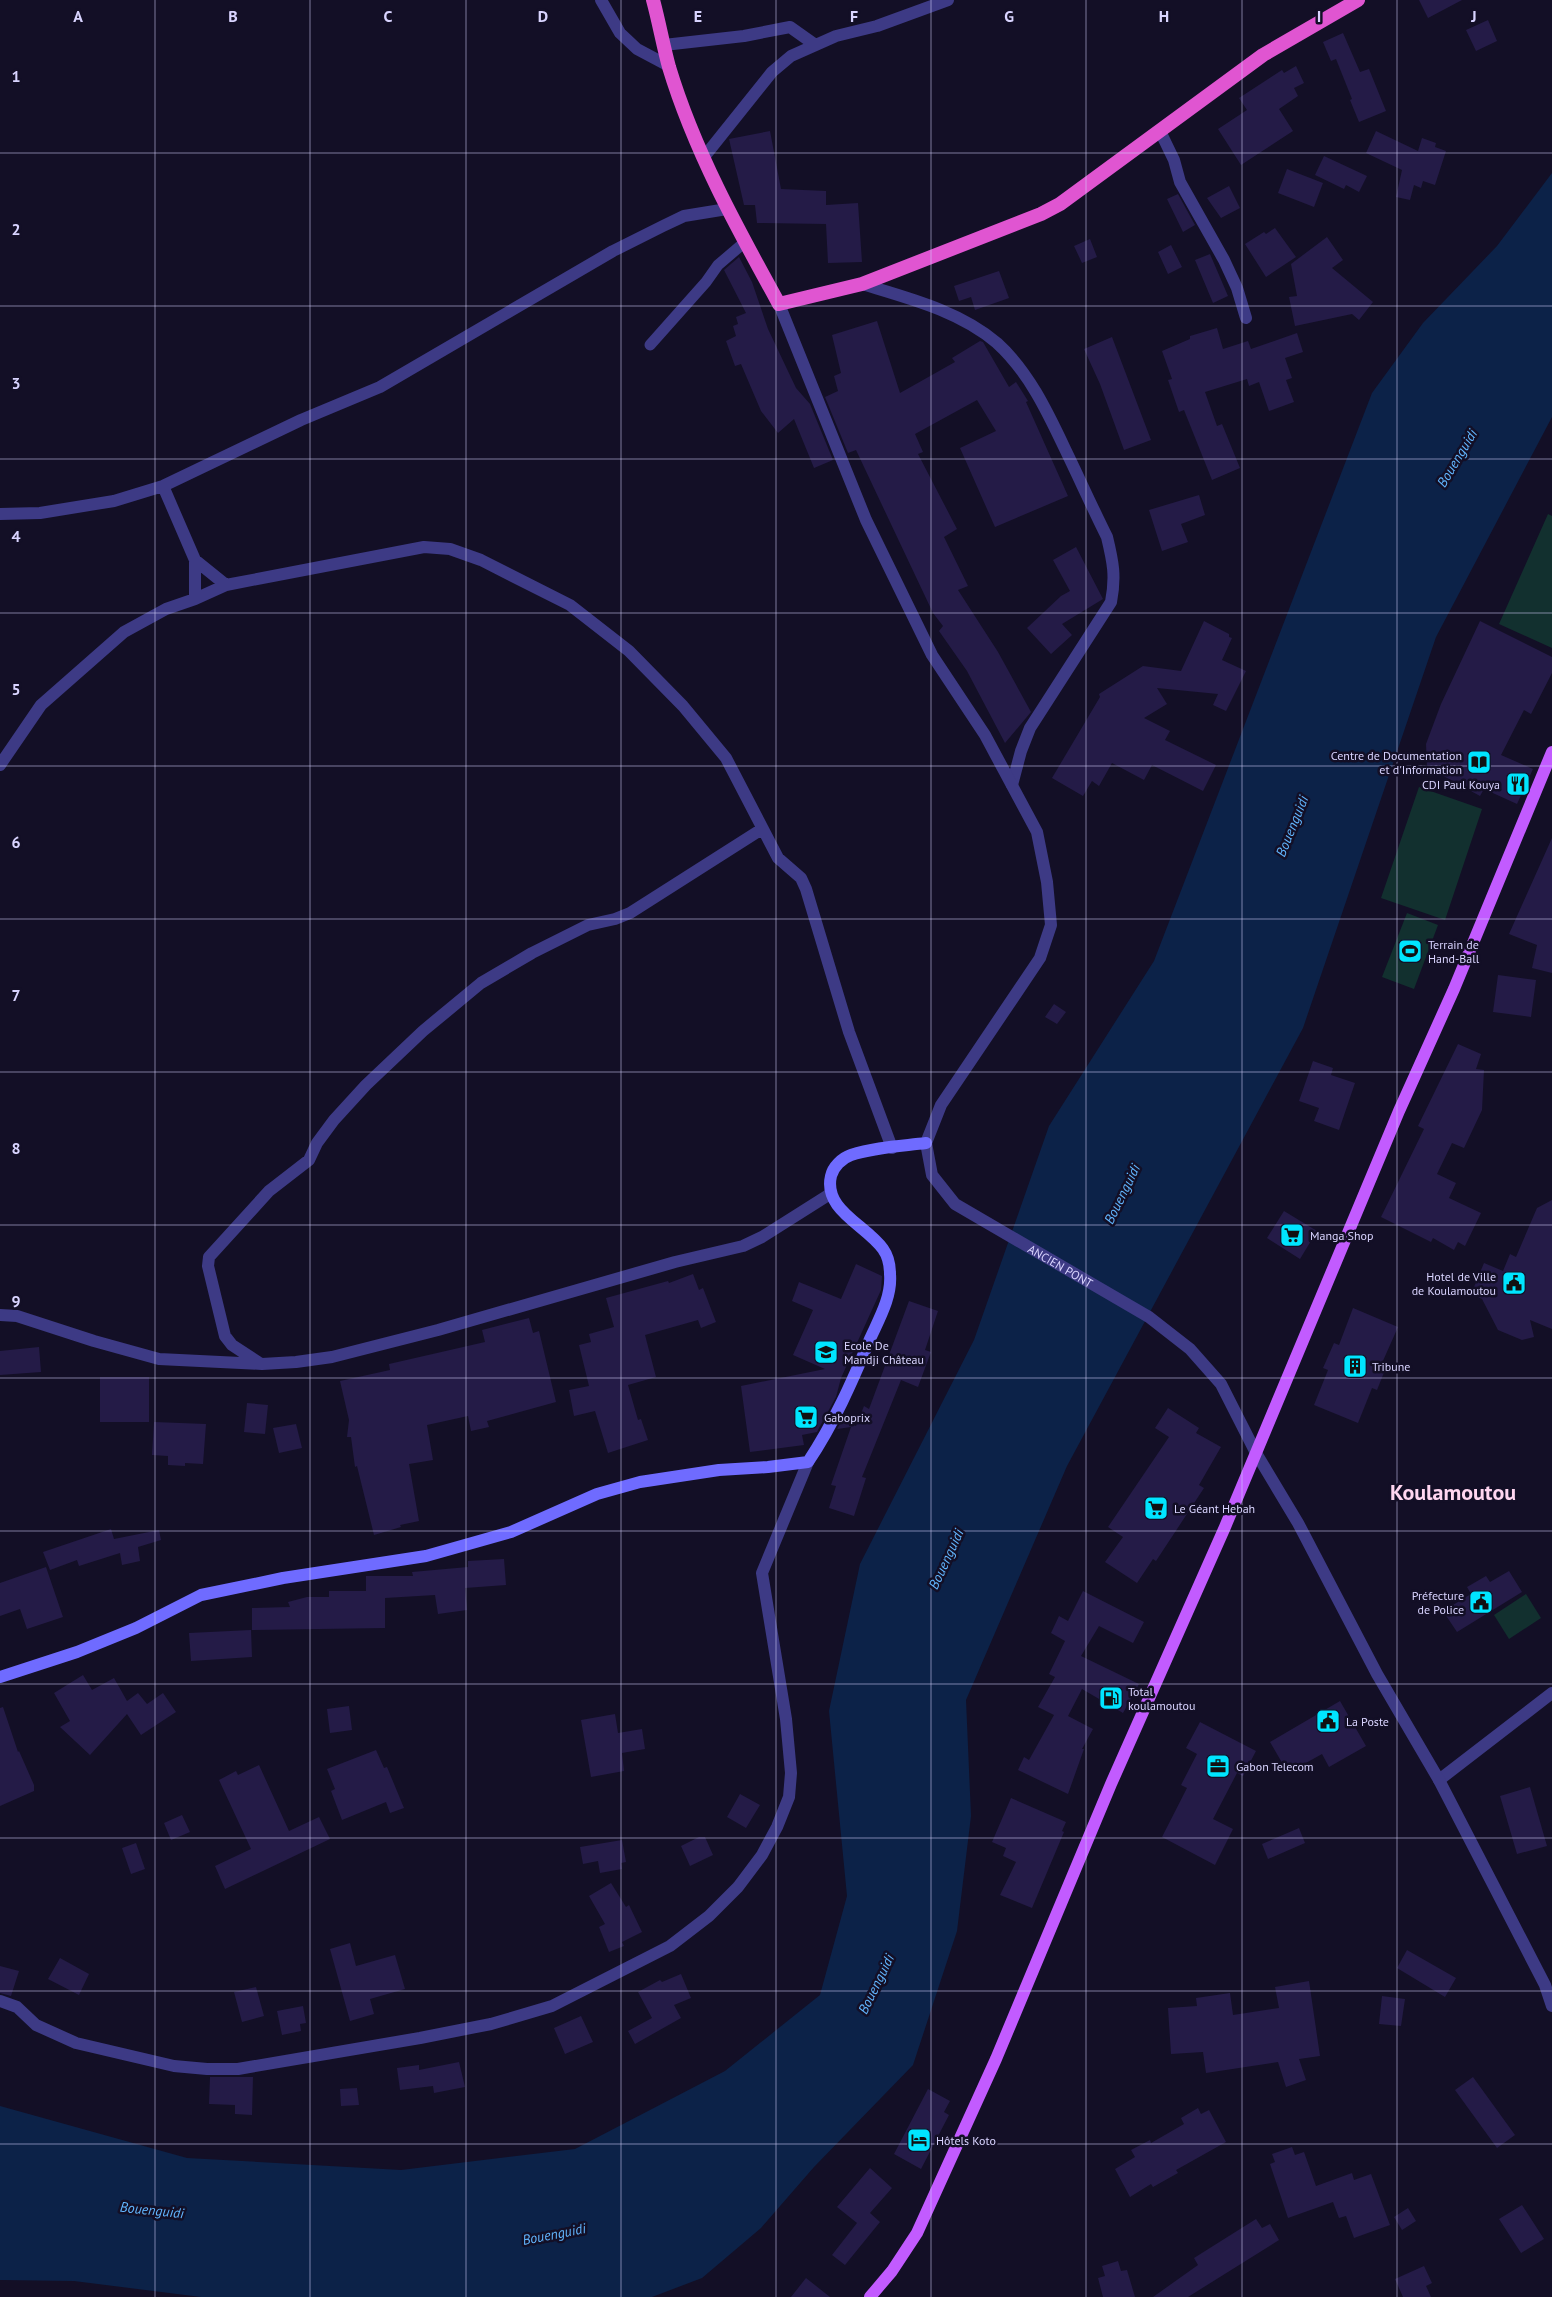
<svg xmlns="http://www.w3.org/2000/svg" width="1552" height="2297" viewBox="0 0 1552 2297" font-family="'PT Sans',sans-serif">
<style>
.green{fill:#12302f}
.water{fill:#0c2248}
.building{fill:#241b47}
.lines{fill:none;stroke-linecap:round;stroke-linejoin:round}
.service{stroke:#3d3a85;stroke-width:11}
.minor{stroke:#3d3a85;stroke-width:12}
.tertiary{stroke:#3d3a85;stroke-width:12}
.secondary{stroke:#6f6bff;stroke-width:12}
.primary{stroke:#c25bff;stroke-width:12}
.trunk{stroke:#e055d1;stroke-width:14}
.grid{fill:none;stroke:#d9d4ff;stroke-width:1;stroke-opacity:0.55}
.labels{text-anchor:middle;dominant-baseline:central;stroke-width:5;stroke-linejoin:round;paint-order:stroke}
.poi-label{font-size:12px;fill:#d9d4ff;stroke:#130f26;text-anchor:start}
.street-label{font-size:12px;fill:#d9d4ff;stroke:#130f26}
.water-label{font-size:14px;font-style:italic;fill:#62b6ff;stroke:#130f26}
.town-label{font-size:22px;font-weight:bold;fill:#ffd6f0;stroke:#130f26}
.grid-label{font-size:16px;text-anchor:middle;font-weight:bold;fill:#d9d4ff;stroke:#130f26;stroke-width:5;stroke-linejoin:round;paint-order:stroke}
</style>
<rect width="100%" height="100%" fill="#130f26"/>
<!-- green -->
<path class="green" d="M1548 514 1552 516V648L1499 624Z
M1419 787 1482 809 1445 920 1381 898Z
M1407 913 1438 925 1414 989 1382 977Z
M1526 1594 1541 1618 1509 1639 1494 1615Z"/>
<!-- water -->
<path class="water" d="M1552 173V417L1436 637 1303 1028 1067 1466 966 1700 971 1816 957 1931 913 2065 814 2167 761 2228 702 2278 652 2297H201L74 2281 0 2280V2106L187 2158 401 2170 575 2149 725 2071 820 1995 847 1896 829 1711 860 1564 974 1340 1049 1126 1154 961 1372 393 1423 323 1497 246Z"/>
<!-- building -->
<path class="building" d="M1419 0H1462L1428 18Z
M1488 20 1497 41 1476 51 1466 30Z
M1343 33 1360 72 1369 69 1386 111 1359 122 1350 100 1352 99 1336 59 1331 61 1323 42Z
M1296 66 1304 83 1294 88 1298 96 1279 109 1293 131 1241 165 1218 129 1247 110 1239 98 1282 70 1284 73Z
M770 131 781 189 826 191V205L858 203 862 262 828 263 826 224 757 223 755 205H744L729 139Z
M1376 131 1418 151 1422 138 1436 143 1435 147 1446 151 1435 185 1423 181 1421 188 1414 185 1410 200 1396 197 1402 170 1366 153Z
M1324 156 1367 176 1359 192 1346 185 1344 189 1315 175Z
M1287 169 1323 183 1314 207 1278 193Z
M1229 186 1240 208 1221 218 1207 198Z
M1178 194 1195 225 1183 232 1167 199Z
M1275 228 1296 257 1266 277 1245 244 1264 232 1266 234Z
M1327 237 1343 260 1332 268 1373 302 1359 320 1352 314 1295 326 1289 297 1297 296 1291 264Z
M1090 239 1097 257 1082 263 1074 246Z
M1171 245 1182 267 1168 274 1158 252Z
M1210 254 1228 296 1213 303 1195 260Z
M739 257 752 282 768 329 796 388 810 404 833 460 814 468 794 419 778 433 761 411 741 364 735 366 726 341 736 336 733 326 738 324 736 317 746 313 724 270Z
M999 271 1009 298 975 310 971 297 959 301 954 286Z
M877 321 900 393 955 362 952 358 980 341 983 342 1009 387 1016 382 1028 401 1026 402 1068 496 995 527 960 448 996 431 977 400 915 434 923 452 918 454 957 529 944 537 968 586 958 590 998 652 1031 712 1005 743 967 671 939 631 943 626 933 613 856 450 848 453 825 397 838 391 834 376 841 373 832 335Z
M1217 328 1223 349 1248 341 1251 349 1297 333 1303 352 1285 358 1292 378 1286 380 1294 402 1269 411 1259 382 1249 386 1247 379 1205 392 1217 426 1222 424 1240 468 1212 480 1184 410 1179 412 1168 380 1172 379 1162 351 1190 339V336Z
M1112 337 1151 440 1124 450 1100 384 1084 349Z
M1199 495 1205 515 1181 524 1188 542 1162 551 1149 510Z
M1076 547 1103 599 1062 624 1072 635 1051 654 1027 628 1061 596 1070 591 1053 560Z
M1204 621 1229 634V637L1232 638 1222 660 1246 671 1226 711 1213 705 1218 694 1157 688 1167 704 1144 718 1170 731 1165 740 1216 765 1203 791 1152 765 1144 780 1112 763 1099 786 1092 781 1083 796 1052 778 1100 697 1099 694 1143 666 1181 671Z
M1480 621 1552 657V673L1531 714 1524 710 1501 755 1533 769 1517 804 1484 789 1480 796 1427 767 1426 744 1441 704Z
M1552 838V973L1532 968 1537 945 1509 934Z
M1498 975 1536 980 1531 1017 1493 1012Z
M1054 1004 1066 1012 1057 1024 1045 1017Z
M1458 1044 1481 1054 1476 1069 1484 1070 1482 1110 1464 1148 1452 1143 1437 1174 1456 1183 1449 1198 1481 1213 1465 1246 1458 1242 1454 1250 1433 1238 1431 1242 1381 1217 1424 1129 1418 1126Z
M1313 1061 1333 1068 1331 1075 1355 1083 1339 1130 1314 1121 1319 1108 1299 1101Z
M1552 1200V1329L1530 1320 1534 1337 1522 1340 1498 1330 1482 1299 1471 1294 1484 1263 1503 1271 1510 1254 1516 1257 1537 1208Z
M1284 1211 1317 1231 1300 1259 1267 1238Z
M856 1264 882 1276 881 1290 841 1378 836 1397 819 1428 817 1432 802 1435 804 1445 750 1452 741 1386 825 1369 793 1355 813 1310 792 1301 799 1282 841 1299Z
M693 1274 699 1290 703 1288 716 1322 701 1328 698 1320 645 1335 656 1377 628 1385 638 1420 641 1419 648 1440 608 1453 595 1411 574 1416 569 1390 589 1386 579 1345 591 1342 589 1334 614 1327 606 1298 668 1281 669 1283Z
M909 1301 938 1311 925 1350 931 1352 918 1387 901 1380 862 1477 866 1478 854 1516 829 1508 836 1486 831 1485 851 1427 837 1429 842 1420 856 1426 864 1406 869 1409Z
M1353 1308 1398 1327 1382 1363 1387 1365 1377 1390 1372 1388 1358 1423 1314 1405 1328 1370 1323 1368 1334 1343 1339 1345Z
M529 1318 533 1333 539 1331 556 1402 487 1421 489 1427 471 1431 468 1416 427 1425 433 1460 409 1464 419 1521 400 1525 401 1527 374 1535 357 1466 355 1467 351 1437H347L349 1420 340 1381 390 1370 389 1364 485 1342 482 1330Z
M39 1347 41 1372 0 1375V1351Z
M100 1377H149V1422H100Z
M247 1403 268 1405 265 1434 244 1432Z
M1168 1408 1199 1428 1196 1433 1221 1447 1199 1485 1204 1488 1156 1561 1153 1559 1137 1583 1105 1562 1123 1537 1108 1527 1169 1437 1155 1428Z
M154 1422 206 1424 203 1464 185 1463V1466L168 1465V1456L152 1455Z
M296 1424 302 1448 279 1453 273 1428Z
M111 1529 114 1539 159 1530 161 1540 138 1547 140 1561 122 1565 120 1553 79 1566 77 1560 50 1570 43 1552Z
M504 1559 506 1585 465 1588 467 1610 438 1614 435 1595 385 1598V1628L252 1630V1608L290 1607 288 1602 307 1597H329V1591H366V1576H413L412 1572 468 1567V1561Z
M46 1567 63 1617 27 1629 20 1609 0 1616V1583Z
M1509 1571 1522 1592 1457 1632 1443 1611 1471 1594 1467 1587 1486 1576 1490 1582Z
M1083 1591 1144 1622 1133 1643 1099 1626 1081 1656 1139 1684 1123 1713 1082 1689 1068 1716 1093 1729 1082 1749H1084L1068 1794 1018 1770 1024 1757 1029 1760 1054 1715 1038 1707 1055 1677 1049 1674 1065 1641 1051 1633 1059 1616 1068 1621Z
M251 1630 252 1657 191 1661 189 1633Z
M83 1675 92 1690 114 1678 127 1701 138 1693 147 1704 163 1693 176 1712 141 1735 127 1714 90 1755 60 1727 70 1721 54 1693Z
M1340 1701 1366 1746 1329 1767 1322 1754 1288 1773 1270 1742Z
M349 1706 352 1730 330 1733 327 1709Z
M3 1707 18 1752 19 1751 34 1785V1791L0 1806V1708Z
M615 1714 618 1733 642 1729 645 1749 622 1753 624 1771 591 1777 581 1720Z
M1200 1722 1256 1751 1243 1776 1237 1773 1213 1819 1233 1829 1215 1865 1162 1837 1187 1788 1181 1785 1197 1754 1186 1748Z
M376 1750 384 1768 387 1767 404 1808 390 1813 386 1802 342 1820 331 1791 335 1789 327 1769Z
M259 1765 289 1831 319 1817 330 1839 225 1889 215 1866 251 1849 219 1780 236 1771 238 1775Z
M1530 1787 1547 1846 1517 1854 1500 1796Z
M740 1794 760 1805 746 1828 727 1817Z
M1011 1798 1066 1822 1062 1831 1064 1832 1032 1908 1000 1895 1016 1862 1003 1856 1006 1848 992 1842Z
M182 1815 190 1832 171 1840 164 1823Z
M1299 1828 1305 1843 1268 1859 1262 1844Z
M699 1837H705L713 1855 690 1866 681 1846Z
M622 1840 626 1862 621 1863 622 1869 600 1873 598 1861 583 1864 580 1847Z
M136 1843 145 1869 131 1874 122 1848Z
M611 1883 626 1907 629 1905 642 1932 622 1942 624 1946 609 1952 599 1927 605 1924 589 1896Z
M350 1943 356 1966 395 1955 405 1989 370 1999 374 2014 350 2021 330 1949Z
M1407 1950 1456 1978 1445 1997 1397 1968Z
M60 1958 89 1974 79 1995 48 1979Z
M0 1966 19 1971 11 1996 0 1993Z
M681 1974 691 1998 674 2005 681 2018 635 2044 628 2031 652 2018 638 1992 660 1980 662 1982Z
M1309 1981 1320 2056 1299 2059 1306 2080 1286 2087 1278 2062 1206 2073 1203 2052 1171 2054 1168 2008 1197 2006 1196 1998 1230 1993 1233 2015 1279 2008 1275 1987Z
M256 1987 264 2016 242 2022 234 1992Z
M1382 1996 1405 1999 1401 2026 1379 2024Z
M303 2006 306 2023 300 2024 301 2031 282 2035 277 2011Z
M581 2016 593 2042 565 2054 554 2028Z
M459 2062 465 2087 434 2093 433 2086 400 2090 397 2068 419 2065V2070Z
M210 2077H253L252 2115 235 2114V2105L209 2104Z
M1473 2077 1515 2135 1497 2148 1455 2090Z
M357 2088 359 2105 341 2106 340 2089Z
M928 2089 950 2101 944 2112 949 2115 921 2169 894 2154Z
M1198 2108 1201 2114 1209 2110 1226 2142 1176 2170 1178 2173 1153 2187 1151 2184 1130 2197 1115 2169 1135 2157 1131 2150 1150 2140 1151 2143 1184 2124 1181 2118Z
M1292 2147 1295 2155 1304 2152 1316 2186 1352 2173 1354 2180 1371 2174 1390 2225 1354 2238 1346 2216 1339 2218 1333 2202 1288 2218 1270 2164 1275 2162 1272 2154Z
M870 2168 892 2188 870 2213 880 2222 845 2265 832 2255 857 2223 837 2207Z
M1522 2205 1544 2239 1521 2253 1499 2219Z
M1408 2208 1416 2221 1402 2230 1394 2217Z
M1256 2219 1262 2228 1270 2224 1279 2240 1188 2297H1153L1198 2265 1194 2258Z
M1118 2261 1121 2271 1127 2270 1135 2297H1103L1098 2278 1105 2276 1102 2266Z
M1424 2266 1432 2283 1426 2286 1431 2297H1403L1395 2279Z
M806 2278 830 2297H791Z"/>
<g class="lines">
<!-- service -->
<path class="service" d="M650 345 706 282 718 265 745 242"/>
<!-- minor -->
<path class="minor" d="M601 0 620 33 637 49 669 66
M664 45 744 36 790 27 814 44
M1160 131 1174 160 1180 182 1224 260 1237 288 1246 318
M704 157 772 72 791 56 836 36 877 26 948 0
M862 284C908 298 960 311 997 343 1029 372 1048 413 1066 451 1080 480 1093 509 1107 537 1113 562 1116 576 1111 602L1030 728 1021 751 1012 785
M163 486 195 560 226 585
M0 514 40 513 114 501 163 486 301 420 380 387 613 251 663 226 684 216 727 209
M195 560V599
M0 765 41 705 124 632 166 609 195 599 226 585 424 547 450 549 481 560 570 605 629 651 683 706 726 758 778 858 801 878 806 889 849 1032 892 1148
M0 1315 17 1316 94 1341 159 1359 262 1364 296 1362 332 1357 438 1330 675 1262 743 1246 762 1237 830 1194
M261 1364 232 1345 225 1336 208 1266 209 1257 269 1191 309 1160 317 1143 334 1120 366 1085 423 1031 481 983 532 953 588 925 615 919 630 913 762 829
M1439 1780 1552 1693
M0 2001 17 2007 36 2025 76 2043 174 2066 207 2069H238L420 2038 491 2024 552 2006 670 1946 709 1916 738 1887 762 1855 777 1827 789 1797 791 1773 786 1719 762 1573 808 1462"/>
<!-- tertiary -->
<path class="tertiary" id="s1" d="M779 304 866 520 932 655 985 735 1037 832 1047 882 1051 925 1040 958 941 1105 926 1143 932 1175 955 1204 1149 1317 1190 1349 1221 1384 1256 1453 1298 1523 1377 1674 1439 1780 1545 1985 1552 2006"/>
<!-- secondary -->
<path class="secondary" d="M0 1677 77 1652 136 1628 201 1595 283 1578 426 1556 511 1532 597 1494 640 1482 719 1470 768 1467 808 1462C834 1423 852 1382 870 1339 879 1319 892 1297 890 1274 890 1266 888 1256 883 1249 866 1225 823 1210 831 1176 833 1167 842 1158 851 1155 875 1147 902 1146 926 1143"/>
<!-- primary -->
<path class="primary" d="M870 2297 892 2271 917 2233 996 2059 1111 1784 1225 1527 1399 1111 1454 989 1552 752"/>
<!-- trunk -->
<path class="trunk" d="M653 0C659 22 663 45 669 67 694 150 737 228 779 304L862 284 1041 214 1060 204 1263 55 1358 0"/>
</g>
<!-- grid -->
<path class="grid" d="M155 0V2297M310 0V2297M466 0V2297M621 0V2297M776 0V2297M931 0V2297M1086 0V2297M1242 0V2297M1397 0V2297M0 153H1552M0 306H1552M0 459H1552M0 613H1552M0 766H1552M0 919H1552M0 1072H1552M0 1225H1552M0 1378H1552M0 1531H1552M0 1684H1552M0 1838H1552M0 1991H1552M0 2144H1552"/>
<!-- icons -->
<defs>
<g id="library-square" transform="scale(1.25)"><rect x="-9" y="-9" width="18" height="18" rx="4" fill="#00e5ff" stroke="#130f26"/><path d="M-6-4Q-3-5.5-.7-3.5V5Q-3 3-6 4ZM6-4Q3-5.5 .7-3.5V5Q3 3 6 4Z" fill="#111"/></g>
<g id="restaurant-square" transform="scale(1.25)"><rect x="-9" y="-9" width="18" height="18" rx="4" fill="#00e5ff" stroke="#130f26"/><path d="M-5-6h1v4h1v-4h1v4h1v-4h1v5L-1.5 .5V6h-2V.5L-5-1ZM5-6V6H3V1.5H1.5Q1.5-4 5-6Z" fill="#111"/></g>
<g id="stadium-square" transform="scale(1.25)"><rect x="-9" y="-9" width="18" height="18" rx="4" fill="#00e5ff" stroke="#130f26"/><path d="M0-5a6.5 5 0 1 0 0 10a6.5 5 0 1 0 0-10ZM-3.5-1.8h7v3.6h-7Z" fill="#111"/></g>
<g id="supermarket-square" transform="scale(1.25)"><rect x="-9" y="-9" width="18" height="18" rx="4" fill="#00e5ff" stroke="#130f26"/><path d="M-6-5.5h2.5l.6 2H6L4.5 2H-2.5L-4.4-4H-6ZM-1.5 3.2a1.3 1.3 0 1 0 .1 0ZM3 3.2a1.3 1.3 0 1 0 .1 0Z" fill="#111"/></g>
<g id="civic-square" transform="scale(1.25)"><rect x="-9" y="-9" width="18" height="18" rx="4" fill="#00e5ff" stroke="#130f26"/><path d="M-.6-6.5H3V-4.5H.6V-3L4-1V1h2V6H-6V1h2V-1L-.6-3ZM-1.2 2.5V6h2.4V2.5Z" fill="#111"/></g>
<g id="school-square" transform="scale(1.25)"><rect x="-9" y="-9" width="18" height="18" rx="4" fill="#00e5ff" stroke="#130f26"/><path d="M0-5L7-2L0 1L-7-2ZM-4 1L0 2.5L4 1V4Q0 6-4 4Z" fill="#111"/></g>
<g id="building-square" transform="scale(1.25)"><rect x="-9" y="-9" width="18" height="18" rx="4" fill="#00e5ff" stroke="#130f26"/><path d="M-4-6H4V6H1V3H-1V6H-4ZM-2.5-4.3h1.7v1.8h-1.7ZM.8-4.3h1.7v1.8H.8ZM-2.5-1h1.7V.8h-1.7ZM.8-1h1.7V.8H.8Z" fill="#111"/></g>
<g id="fuel-square" transform="scale(1.25)"><rect x="-9" y="-9" width="18" height="18" rx="4" fill="#00e5ff" stroke="#130f26"/><path d="M-5.5-6h7V0h2V4h1.3V-2.5L3-4.5l.8-.8L6-3V5H2.5V1h-1V6h-7ZM-4.2-4.7v3.2H.2V-4.7Z" fill="#111"/></g>
<g id="office-square" transform="scale(1.25)"><rect x="-9" y="-9" width="18" height="18" rx="4" fill="#00e5ff" stroke="#130f26"/><path d="M-6-3h4V-5.5h4V-3h4V5H-6ZM-1-4.5V-3h2v-1.5ZM-6 0V1H6V0Z" fill="#111"/></g>
<g id="hotel-square" transform="scale(1.25)"><rect x="-9" y="-9" width="18" height="18" rx="4" fill="#00e5ff" stroke="#130f26"/><path d="M-6-4.5h1.5V1H6V5H4.5V3h-9V5H-6ZM-4 0a1.8 1.8 0 1 1 3.6 0ZM.5 0V-2.5h3Q6-2.5 6 0Z" fill="#111"/></g>
</defs>
<g fill-rule="evenodd">
<use href="#library-square" x="1479" y="762"/>
<use href="#restaurant-square" x="1518" y="784"/>
<use href="#stadium-square" x="1410" y="951"/>
<use href="#supermarket-square" x="1292" y="1235"/>
<use href="#civic-square" x="1514" y="1283"/>
<use href="#school-square" x="826" y="1352"/>
<use href="#building-square" x="1355" y="1366"/>
<use href="#supermarket-square" x="806" y="1417"/>
<use href="#supermarket-square" x="1156" y="1508"/>
<use href="#civic-square" x="1481" y="1602"/>
<use href="#fuel-square" x="1111" y="1698"/>
<use href="#civic-square" x="1328" y="1721"/>
<use href="#office-square" x="1218" y="1766"/>
<use href="#hotel-square" x="919" y="2140"/>
</g>
<g class="labels">
<!-- poi labels -->
<g class="poi-label">
<text x="1462" y="755" text-anchor="end">Centre de Documentation<tspan x="1462" dy="14">et d'Information</tspan></text>
<text x="1500" y="784" text-anchor="end">CDI Paul Kouya</text>
<text x="1428" y="944">Terrain de<tspan x="1428" dy="14">Hand-Ball</tspan></text>
<text x="1310" y="1235">Manga Shop</text>
<text x="1496" y="1276" text-anchor="end">Hotel de Ville<tspan x="1496" dy="14">de Koulamoutou</tspan></text>
<text x="844" y="1345">Ecole De<tspan x="844" dy="14">Mandji Château</tspan></text>
<text x="1372" y="1366">Tribune</text>
<text x="824" y="1417">Gaboprix</text>
<text x="1174" y="1508">Le Géant Hebah</text>
<text x="1464" y="1595" text-anchor="end">Préfecture<tspan x="1464" dy="14">de Police</tspan></text>
<text x="1128" y="1691">Total<tspan x="1128" dy="14">koulamoutou</tspan></text>
<text x="1346" y="1721">La Poste</text>
<text x="1236" y="1766">Gabon Telecom</text>
<text x="936" y="2140">Hôtels Koto</text>
</g>
<!-- street labels -->
<g class="street-label">
<text stroke="none"><textPath href="#s1" startOffset="1128">ANCIEN PONT</textPath></text>
</g>
<!-- water labels -->
<g class="water-label">
<text transform="translate(1457 458) rotate(-59)">Bouenguidi</text>
<text transform="translate(1292 826) rotate(-68)">Bouenguidi</text>
<text transform="translate(1122 1194) rotate(-64)">Bouenguidi</text>
<text transform="translate(946 1559) rotate(-65)">Bouenguidi</text>
<text transform="translate(876 1984) rotate(-64)">Bouenguidi</text>
<text transform="translate(152 2210) rotate(6)">Bouenguidi</text>
<text transform="translate(554 2234) rotate(-11)">Bouenguidi</text>
</g>
<!-- town labels -->
<g class="town-label">
<text x="1453" y="1492">Koulamoutou</text>
</g>
</g>
<g class="grid-label">
<text x="78" y="22">A</text>
<text x="233" y="22">B</text>
<text x="388" y="22">C</text>
<text x="543" y="22">D</text>
<text x="698" y="22">E</text>
<text x="854" y="22">F</text>
<text x="1009" y="22">G</text>
<text x="1164" y="22">H</text>
<text x="1319" y="22">I</text>
<text x="1474" y="22">J</text>
<text x="16" y="82">1</text>
<text x="16" y="235">2</text>
<text x="16" y="389">3</text>
<text x="16" y="542">4</text>
<text x="16" y="695">5</text>
<text x="16" y="848">6</text>
<text x="16" y="1001">7</text>
<text x="16" y="1154">8</text>
<text x="16" y="1307">9</text>
</g>
</svg>
